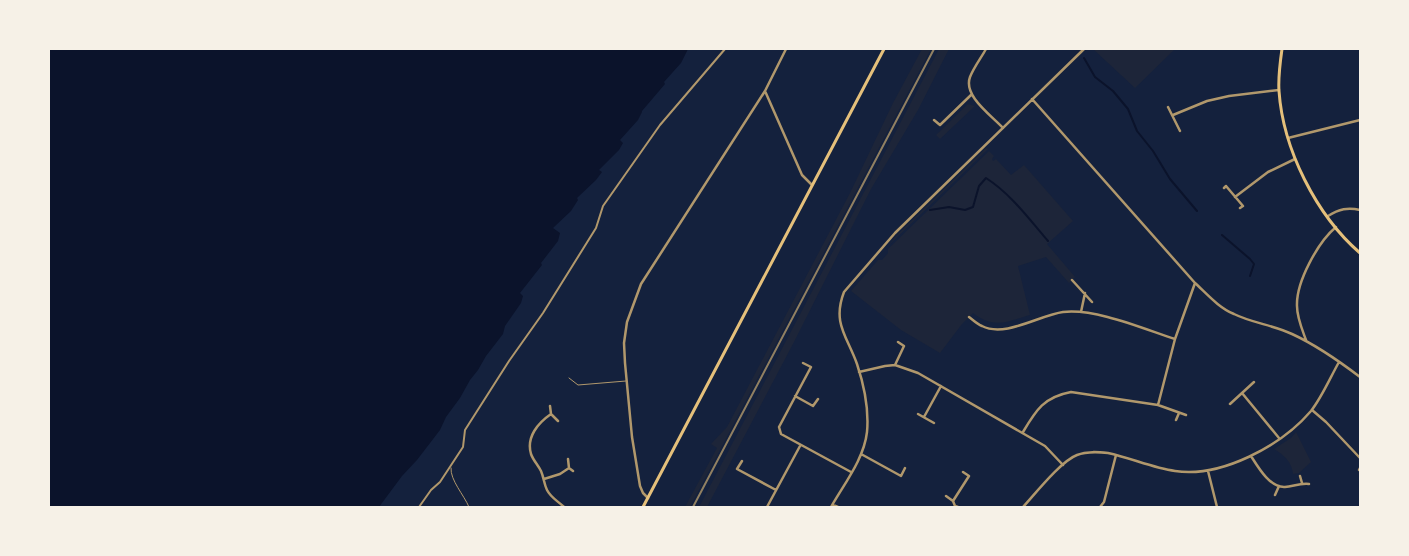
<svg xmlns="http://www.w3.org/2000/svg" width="1409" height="556" viewBox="0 0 1409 556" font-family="Barlow,sans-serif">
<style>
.green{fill:#1d2539}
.water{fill:#0b132b}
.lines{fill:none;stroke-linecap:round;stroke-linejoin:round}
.stream{stroke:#0b132b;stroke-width:2}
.service{stroke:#b1986c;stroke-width:1}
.pedestrian{stroke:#b1986c;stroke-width:2}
.minor{stroke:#b1986c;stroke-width:2.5}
.secondary{stroke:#e5c07b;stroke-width:3}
.rail{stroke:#918062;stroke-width:2}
</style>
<rect width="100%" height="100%" fill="#14213d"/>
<!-- green -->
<path class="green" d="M922 49H931L690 507H685L717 448 711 444 727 427 850 193 893 103Z
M939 49H949L918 110 871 189 794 342 707 507H699Z
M1093 49H1175L1135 88Z
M968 104 975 106 940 139 936 135Z
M986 148 988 149 887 247 899 233Z
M989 151 994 156 992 159 993 161 996 159 1011 175 1024 165 1073 221 1047 244 1075 277 1069 283 1046 257 1018 266 1030 315C1006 322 994 329 973 313L962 324 940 353 901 330 851 291 878 260H882L888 253V249Z
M1296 432 1311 462 1299 473 1293 474C1292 462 1284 455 1274 449L1291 438Z"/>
<!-- water -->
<path class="water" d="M49 49H688L681 63 664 82 665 84 642 111V112L638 120 620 140 623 143 619 150 599 170 602 172 596 180 577 198 578 200 571 211 553 228 560 233 558 241 541 263 542 265 520 293 523 296 521 303 505 326 503 334 486 356 478 370 470 380 460 398 446 417 440 430 417 460 402 476 379 507H49Z"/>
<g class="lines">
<!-- stream -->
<path class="stream" d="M1084 58 1095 77 1113 91 1128 109 1137 131 1153 151 1170 179 1197 211
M930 210 949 207 965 210 973 207 979 186 986 178C1011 194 1029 219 1048 241
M1222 235 1250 259 1254 264 1250 276"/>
<!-- service -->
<path class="service" d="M569 378 578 385 626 381
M451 468C450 480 464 495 469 507"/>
<!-- pedestrian -->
<path class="pedestrian" d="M419 507 431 490 440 482 463 447 465 430 509 361 543 313 596 228 603 206 660 125 725 49"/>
<!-- minor -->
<path class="minor" d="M986 49C981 58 974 67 970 77 963 96 991 115 1003 128
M765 91 802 175 812 185
M1032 99 1195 283C1207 294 1219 308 1234 314 1252 323 1273 325 1292 334 1316 345 1339 361 1360 377
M1168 107 1180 131
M1173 115 1207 101 1229 96 1279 90
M934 120 940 125 971 95
M1288 138 1360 120
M1224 188 1226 186 1243 206 1240 208
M1235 197 1268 172 1295 159
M1328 216C1339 209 1348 207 1360 210
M1072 280 1092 302
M1081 312 1085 293
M969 317C973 320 977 324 982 326 1005 338 1040 315 1063 312 1095 308 1144 329 1175 339
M1306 340C1302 329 1297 318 1297 306 1296 282 1318 242 1336 227
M803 363 811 367 779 427 781 434 851 472
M895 365 904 346 898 342
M859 372 885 366 895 365 918 373 1045 446 1063 465
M1242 393 1279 438
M795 396 813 406 818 399
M1230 404 1254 382
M1158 405 1175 339 1195 283
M550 406 551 414 558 421
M1312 410 1326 422 1360 458
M551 414C538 423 526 437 531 454 533 460 538 465 541 471 544 478 544 484 547 490 551 498 558 501 564 507
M918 414 934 423
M924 417 941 386
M1176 420 1179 413
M1023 432C1036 410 1044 397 1071 392L1158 405 1186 415
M861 454 901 476 905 468
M1251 456C1258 467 1270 488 1285 487 1294 486 1300 483 1309 484
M568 459 569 468 573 471
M742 461 737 469 776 490
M1359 470 1360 468
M1208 471 1217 507
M1300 476 1302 483
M544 479 560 474 569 468
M1275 495 1279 486
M946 496 953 501
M648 498 643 493 640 486 632 437 625 363 624 343 627 322 641 284 765 91 786 49
M833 505 838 507
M767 507 800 446
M831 507C844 484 864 459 867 432 869 410 864 385 857 364 847 336 832 323 844 292L895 233 1084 49
M958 507 955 506 953 501 969 476 963 472
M1023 507C1035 494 1061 461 1077 455 1087 451 1098 452 1108 453 1131 458 1153 468 1175 471 1221 478 1281 446 1311 411 1322 397 1330 378 1339 362
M1100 507 1104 502 1116 455"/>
<!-- secondary -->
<path class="secondary" d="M1282 49C1280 63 1278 77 1279 91 1283 149 1316 215 1360 253
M643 507 884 49"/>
<!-- rail -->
<path class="rail" d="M693 507 934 49"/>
</g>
<!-- border -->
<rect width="1409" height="556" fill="none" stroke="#f6f1e7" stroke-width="100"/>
</svg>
